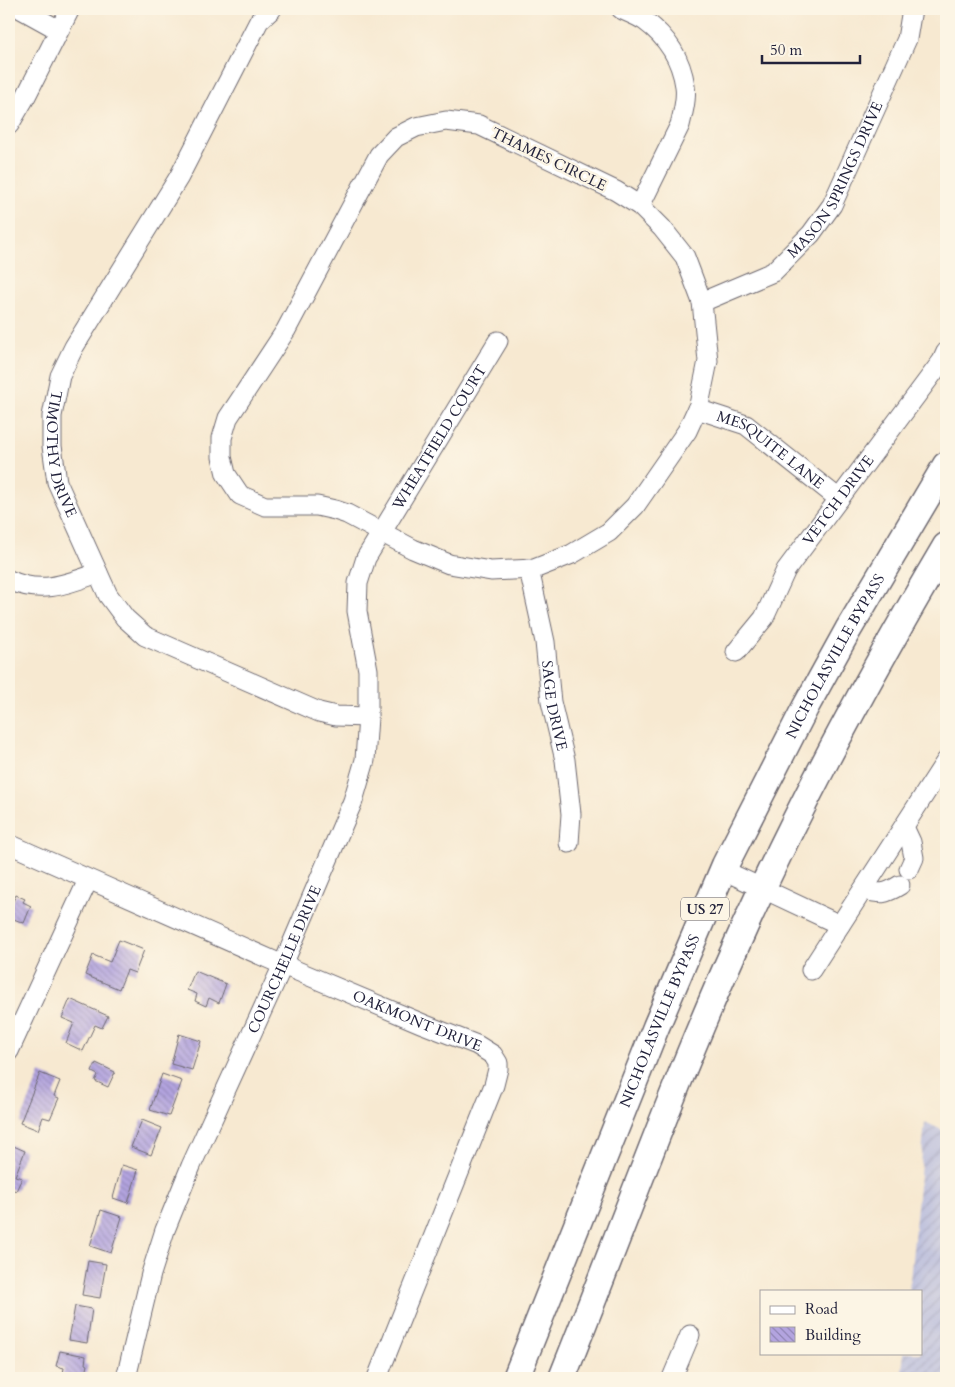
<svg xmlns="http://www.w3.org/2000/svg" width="955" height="1387" viewBox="0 0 955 1387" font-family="Cardo,serif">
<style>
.industrial{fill:url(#industrial-furrows)}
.building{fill:url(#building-back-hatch)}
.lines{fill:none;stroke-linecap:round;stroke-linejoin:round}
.minor-casing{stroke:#6d6870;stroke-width:21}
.highway-casing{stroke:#6d6870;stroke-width:29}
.minor{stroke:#fff;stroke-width:19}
.highway{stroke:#fff;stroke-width:26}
.labels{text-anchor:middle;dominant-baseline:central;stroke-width:5;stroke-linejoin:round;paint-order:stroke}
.shield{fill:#fcf5e5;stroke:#63616e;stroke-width:1}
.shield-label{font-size:14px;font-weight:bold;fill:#22223b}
.street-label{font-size:15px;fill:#22223b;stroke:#fcf5e5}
</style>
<defs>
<pattern id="industrial-furrows" width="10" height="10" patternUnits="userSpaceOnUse" patternTransform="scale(1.25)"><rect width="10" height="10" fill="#c0c2dd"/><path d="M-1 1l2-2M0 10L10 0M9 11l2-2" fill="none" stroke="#a5a6bf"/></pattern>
<pattern id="building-back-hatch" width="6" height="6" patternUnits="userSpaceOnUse" patternTransform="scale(1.25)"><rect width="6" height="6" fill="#b3a4df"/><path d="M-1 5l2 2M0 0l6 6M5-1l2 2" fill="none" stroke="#9185b6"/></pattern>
</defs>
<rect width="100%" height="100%" fill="#fcf5e5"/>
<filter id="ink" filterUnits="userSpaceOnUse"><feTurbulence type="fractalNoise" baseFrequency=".02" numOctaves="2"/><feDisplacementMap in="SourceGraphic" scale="10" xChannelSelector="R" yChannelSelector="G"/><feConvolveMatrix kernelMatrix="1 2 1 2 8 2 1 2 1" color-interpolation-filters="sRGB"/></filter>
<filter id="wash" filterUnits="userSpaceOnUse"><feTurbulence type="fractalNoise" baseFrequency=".0096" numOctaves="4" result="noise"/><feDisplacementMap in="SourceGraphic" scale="20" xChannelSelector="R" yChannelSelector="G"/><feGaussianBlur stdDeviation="1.12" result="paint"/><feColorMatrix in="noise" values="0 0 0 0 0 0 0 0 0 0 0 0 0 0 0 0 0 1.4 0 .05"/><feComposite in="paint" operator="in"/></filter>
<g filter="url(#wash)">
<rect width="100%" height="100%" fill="#f7e9d1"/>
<!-- industrial -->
<path class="industrial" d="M925 1122 946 1132V1378H901L904 1353H921V1291H909Z"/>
<g id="blocks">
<!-- building -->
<path class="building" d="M16 895 25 899 23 902 31 906 24 923 11 918 9 923V899L13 901Z
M119 940 144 950 135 973 127 970 119 989 85 975 93 955 110 962Z
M195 971 226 984 219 1003 209 998 206 1006 195 1001 197 994 187 990Z
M70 999 108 1016 102 1028 95 1025 83 1051 66 1043 74 1023 62 1018Z
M179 1034 201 1041 192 1070 171 1064Z
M96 1063 115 1072 108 1087 95 1081 98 1075 92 1072Z
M40 1073 60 1081 54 1096 59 1098 50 1119 43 1117 38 1130 20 1123Z
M162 1074 182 1081 169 1116 150 1110Z
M142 1120 162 1128 151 1155 131 1147Z
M9 1144 25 1151 15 1176 22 1178 16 1191 9 1188Z
M122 1165 138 1170 128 1203 113 1198Z
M101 1210 122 1217 111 1253 90 1246Z
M88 1261 106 1264 100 1298 82 1295Z
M75 1306 92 1309 87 1343 69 1340Z
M60 1351 86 1356 85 1364 88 1365 86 1374 83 1373 82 1378H62L64 1368 56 1366Z"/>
</g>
</g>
<g filter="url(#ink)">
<use href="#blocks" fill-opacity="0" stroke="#6d6870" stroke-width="1"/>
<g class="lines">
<!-- minor casing -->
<g class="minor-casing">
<g id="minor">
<path d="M21 9 59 30"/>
<path id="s1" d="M272 9 259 21 179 177 74 347 60 376 52 416V446L57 482 108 595 125 618 145 636 319 712 336 716 368 717"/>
<path d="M621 9C629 13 638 16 645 21 667 37 681 59 685 86 687 98 683 113 680 125L640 206"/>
<path d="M446 121 479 125 616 191 640 206 662 228 685 257 702 302 708 361 699 405 687 431 635 506 609 532 572 554 534 569 491 571 449 564 413 549 347 514 335 510 317 506H265L240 495 226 474 222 457V438L228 418 286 330 379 155 396 137 416 127Z"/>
<path d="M9 125 26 96 70 9"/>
<path id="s2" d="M702 302 773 272 811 234 832 205 907 39 912 9"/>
<path id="s3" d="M697 409 746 425 839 499"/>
<path id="s4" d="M529 569 545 642 551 702 565 760 571 814 569 843"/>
<path d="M9 580C41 595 67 584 98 573"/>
<path id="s5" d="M736 652 764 618 786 570 942 361 946 352"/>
<path d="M904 827 911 842 914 858 909 869"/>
<path id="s6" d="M9 844 283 965 423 1024 477 1045 493 1055 498 1063V1069L494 1085 377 1378"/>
<path d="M723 870 840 925"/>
<path d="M863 890C881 894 884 895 900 885"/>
<path d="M811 970 946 761"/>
<path d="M9 1051 88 880"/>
<path id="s7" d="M126 1378 151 1274 165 1230 191 1166 282 967 353 801 365 760 368 717V670L357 611 358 583 366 558 498 341"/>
<path d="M672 1378 690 1335"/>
</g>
</g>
<!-- highway casing -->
<g class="highway-casing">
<g id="highway">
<path id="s8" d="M516 1378 656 1027 725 865 805 708 848 630 946 465"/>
<path d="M562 1378C620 1234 672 1088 736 946 797 808 869 676 946 546"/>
</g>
</g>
<!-- minor -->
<use href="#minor" class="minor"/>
<!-- highway -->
<use href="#highway" class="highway"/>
</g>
</g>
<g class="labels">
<!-- shield labels -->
<rect class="shield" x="681" y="897.5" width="48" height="23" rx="4"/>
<g class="shield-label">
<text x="705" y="909">US 27</text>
</g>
<!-- street labels -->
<g class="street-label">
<text transform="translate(549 159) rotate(26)">THAMES CIRCLE</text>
<text stroke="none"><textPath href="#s2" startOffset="190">MASON SPRINGS DRIVE</textPath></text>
<text stroke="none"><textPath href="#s7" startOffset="1010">WHEATFIELD COURT</textPath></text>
<text stroke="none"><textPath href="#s3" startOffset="85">MESQUITE LANE</textPath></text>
<text stroke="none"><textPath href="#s1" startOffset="505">TIMOTHY DRIVE</textPath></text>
<text stroke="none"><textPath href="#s5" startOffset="184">VETCH DRIVE</textPath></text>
<text stroke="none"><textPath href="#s8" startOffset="790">NICHOLASVILLE BYPASS</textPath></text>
<text stroke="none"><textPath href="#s4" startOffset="139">SAGE DRIVE</textPath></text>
<text stroke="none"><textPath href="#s7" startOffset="449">COURCHELLE DRIVE</textPath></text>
<text stroke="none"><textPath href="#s8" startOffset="385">NICHOLASVILLE BYPASS</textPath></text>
<text stroke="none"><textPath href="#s6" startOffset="445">OAKMONT DRIVE</textPath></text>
</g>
</g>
<!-- margin -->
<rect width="955" height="1387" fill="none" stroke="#fcf5e5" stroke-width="30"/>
<!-- legend -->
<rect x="760" y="1290" width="162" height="65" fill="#fcf5e5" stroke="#a5a1a1"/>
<rect x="770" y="1306" width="25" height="8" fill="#ffffff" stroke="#a5a1a1"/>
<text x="805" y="1314" font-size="15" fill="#22223b">Road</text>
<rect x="770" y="1327" width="25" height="15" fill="url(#building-back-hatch)" stroke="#a5a1a1"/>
<text x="805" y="1340" font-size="15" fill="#22223b">Building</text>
<!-- scale -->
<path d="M762 55v8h98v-8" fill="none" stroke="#22223b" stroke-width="2.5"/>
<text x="770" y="55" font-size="15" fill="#22223b" stroke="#fcf5e5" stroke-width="4" paint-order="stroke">50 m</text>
</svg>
